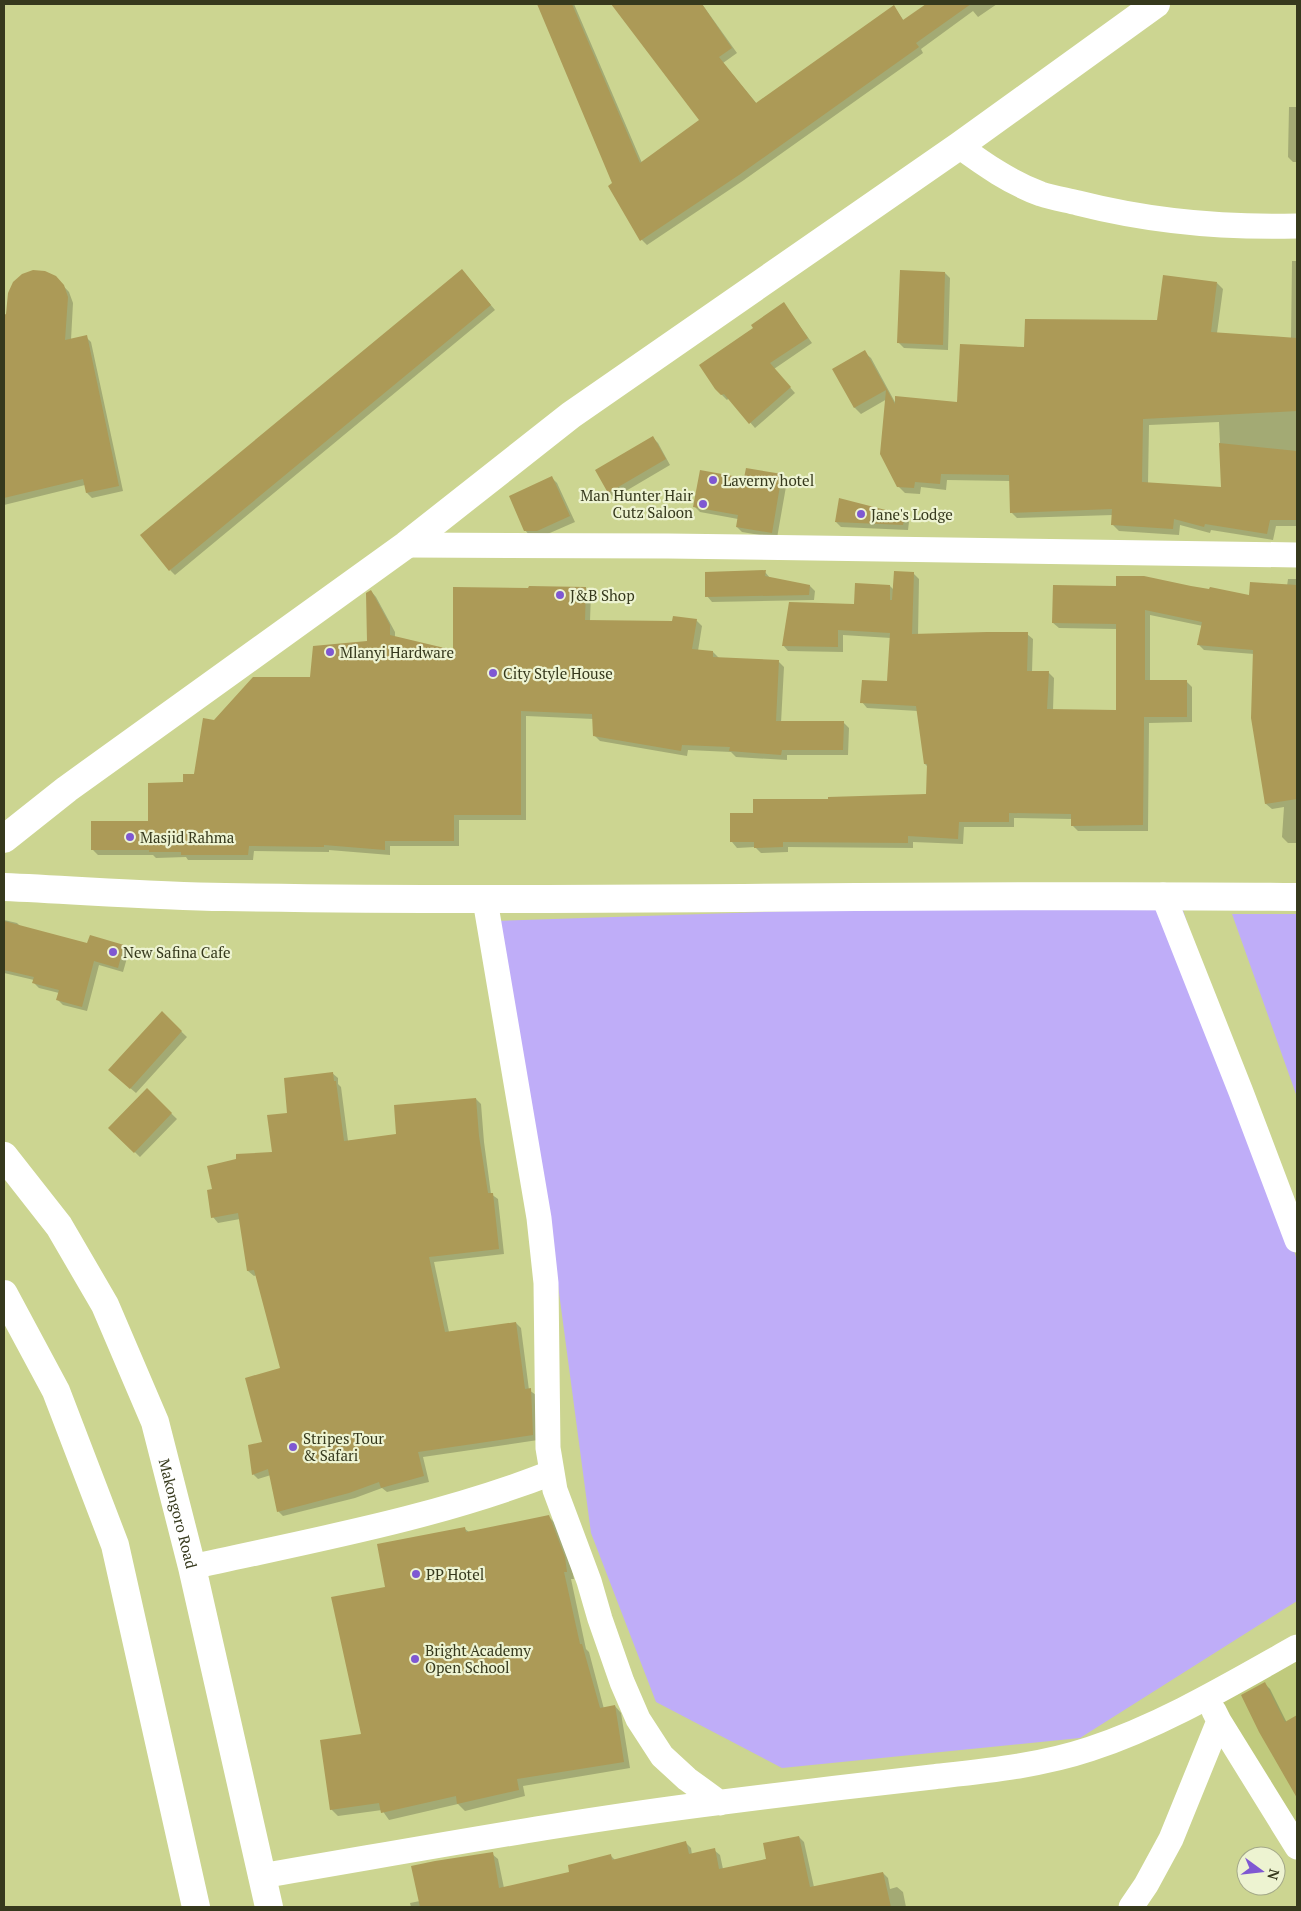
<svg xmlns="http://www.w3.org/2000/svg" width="1301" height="1911" viewBox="0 0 1301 1911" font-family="'PT Serif',serif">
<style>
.built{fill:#c0ca7d}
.green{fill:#bfadf8}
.shadow{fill:#0003;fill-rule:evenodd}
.building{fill:#ac9a57}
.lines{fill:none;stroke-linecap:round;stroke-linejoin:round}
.minor{stroke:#fff;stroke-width:25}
.tertiary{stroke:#fff;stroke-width:28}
.primary{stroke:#fff;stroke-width:28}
.poi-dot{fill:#7f58d2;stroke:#edf3d1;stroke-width:2}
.labels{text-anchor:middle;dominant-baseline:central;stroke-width:4.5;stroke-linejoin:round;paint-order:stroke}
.poi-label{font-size:15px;fill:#36391d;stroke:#edf3d1;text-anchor:start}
.street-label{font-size:15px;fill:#36391d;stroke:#edf3d1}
</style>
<rect width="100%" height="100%" fill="#ccd591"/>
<!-- built -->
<path class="built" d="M1297 1652V1840L1208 1693Z"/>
<!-- green -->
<path class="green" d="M1179 898 1297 1260V1601L1080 1738 782 1768 656 1702 591 1533 558 1285 495 921Z
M1232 914H1297V1097Z"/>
<!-- shadow -->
<path class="shadow" d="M539 4H574L642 163 701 120 612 4H702L737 53 723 63 757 104 894 7 904 21 928 4H997L978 17 973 11 921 49 923 53 744 180 647 245 642 240 610 186 614 183Z
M1289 107H1297V162H1293L1288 157Z
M1292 261H1297V526H1276L1273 540 1211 530 1210 533 1180 525 1179 535 1119 531 1113 525V515L1017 518 1011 512 1010 481 947 480 946 490 921 487 920 494 905 493 898 486 887 399 861 414 855 408 834 369 864 352 871 358 896 404H959L1026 348 1158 322 1217 283 1223 289 1217 333 1291 339ZM1219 422 1222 488 1148 484 1149 425Z
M945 273 950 278 948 350 904 348 898 342Z
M467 276 495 310 175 575 170 570Z
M55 277 69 292 73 303 71 340 86 337 91 342 123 491 92 498 87 493 85 485 4 505V316L8 315Z
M784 304 812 343 774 369 795 393 755 428 729 398 727 400 716 389 755 328Z
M653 438 658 443 670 465 614 498 609 492Z
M747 470 782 476 787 481 777 538 742 532 737 527 738 519 700 512 695 507 745 480Z
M552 478 557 483 575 522 543 536H530L525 530Z
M904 516 909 522 908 530 841 527 836 522Z
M765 572 770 578 810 586 815 591 814 600 712 602 707 596Z
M913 573 919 579 918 636 1027 634 1033 639 1032 672 1049 673 1054 678 1053 710 1117 711V629L1059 628 1053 623 1191 588 1250 597 1287 586 1288 579H1297V843H1288L1282 837 1284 807 1272 809 1266 804 1254 654 1204 650 1199 645 1203 626 1150 615V682L1186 681 1192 687V722L1149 723 1148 831H1078L1072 825V819L1014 818V827H964L963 844 913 842V848L788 847V852L761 853 755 847 737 848 732 842 755 814 829 800 928 796V767L925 764 918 711 867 708 862 702 889 682 891 638 843 635V652L788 651 783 645 890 586 894 590Z
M585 588 591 593 590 621 674 623 696 620 702 626 698 651 713 652 719 658 778 661 784 667 781 723 843 722 849 728 848 755H787V760L736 757 731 752 688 750 687 756 600 741 594 735V719L526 716V820H459V846H390V855L329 850V852L254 851 253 860H188L186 857 156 858 153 855H98L93 850 150 822 184 783 195 775 215 721 311 679 368 642 371 591 376 597 395 632V637L454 652Z
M4 920 17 923 21 927 88 945 124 946 129 951 123 972 99 965 87 1011 63 1005 58 1000 59 993 39 988 34 983V980L4 973Z
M162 1013 187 1037 136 1093 115 1075Z
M332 1073 338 1078V1084L341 1087 348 1141 398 1135 476 1099 481 1104 484 1142 491 1194 498 1199 504 1254 434 1262 449 1332 516 1323 521 1328 529 1390 536 1395 538 1440 423 1457 429 1482 387 1492 382 1488 355 1498 283 1516 278 1511 271 1475 258 1479 253 1474 264 1443 282 1369 257 1275 254 1276 248 1271 240 1219 218 1223 213 1217 214 1190 273 1153 288 1114Z
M147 1090 177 1119 140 1157 110 1128Z
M549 1517 556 1524 571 1565 574 1579H571L586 1649 589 1652 604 1709 615 1706 621 1713 630 1768 523 1786 525 1796 465 1811 458 1804 389 1820 382 1810 338 1816 331 1809 363 1735 386 1588 465 1529 469 1532Z
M1264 1683 1270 1689 1287 1723 1297 1718V1791L1292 1786Z
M799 1837 804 1842 814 1887 883 1873 888 1878 890 1889 897 1887 903 1892 906 1907H411L410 1903 420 1901 492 1854 498 1859 504 1888 571 1873 611 1856 615 1860 685 1842 691 1848 692 1855 714 1850 720 1855 723 1869 768 1860Z"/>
<!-- building -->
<path class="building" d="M537 4H572L640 163 699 120 611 4H702L732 48 719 57 756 103 894 5 903 20 926 4H971L916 43 919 47 739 175 640 241 608 186 612 183Z
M462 269 491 305 169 571 140 535Z
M33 270 45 271 56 276 64 285 68 297 65 340 87 335 119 486 86 493 83 479 4 498V315L6 314 8 293 13 282 22 274Z
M900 270 945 272 943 345 897 343Z
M1163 275 1217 282 1211 332 1297 338V411L1143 419 1142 482 1221 487 1219 443 1297 451V520H1270L1267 534 1205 524 1204 527 1174 519 1173 529 1111 525 1112 509 1010 513 1009 475 941 474 940 484 915 482 914 488 897 487 880 454 886 390 854 408 832 369 865 350 895 404V396L957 402 960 344 1024 347 1025 319 1157 320Z
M784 302 808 338 770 363 791 387 749 424 724 394 721 395 715 389 699 365 753 328 751 325Z
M653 436 666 459 608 493 595 470Z
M746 468 782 474 772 533 736 527 738 515 693 507 700 470 744 478Z
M552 476 570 516 537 531H524L509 496Z
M839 498 905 515 903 525 835 522Z
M766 570 765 576 810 585 809 595 705 597V572Z
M894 571 914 572 912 634 987 632H1028L1027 671H1049L1047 709 1116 710V624L1052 623 1053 585 1116 586V576H1144L1191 586 1209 589 1210 587 1249 595 1250 582 1297 585V799L1265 804 1251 718 1253 650 1197 645 1202 622 1145 610V680H1187V717H1144L1143 825 1071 826V814L1009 813V822H959L958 839 908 836V843L783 842V847L754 848V842H730V813H753V799H828V797L926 794 927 764H924L916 706 860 703 862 680 887 681 890 633 838 630V647L782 646 789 602 854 604 855 583 890 585V600H892Z
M529 586 586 587 585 620 672 621 673 616 697 619 692 649 713 651V657L779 660 776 721H844L843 750H782L781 755 729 751 730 747 682 745 681 751 593 736 592 714 521 711V815H454V841H385V850L324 845V847L249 846 248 855H181V852H149V850H91V821H148V783L183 782V774H194L203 718 214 720 253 677H310L313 646 367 641 366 593 371 590 390 625V635L453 650V587L528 588Z
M4 921 87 943 90 935 124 945 118 968 94 961 82 1007 56 1000 59 990 32 983 34 977 4 970Z
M162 1011 182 1031 130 1089 108 1070Z
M333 1072 334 1081H336L344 1141 396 1134 394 1105 476 1098 479 1136 488 1193H493L499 1249 429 1257 445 1332 516 1322 525 1389 531 1388 533 1435 418 1452 424 1476 381 1488 379 1482 349 1493 277 1512 268 1469 252 1475 248 1445 262 1442 245 1378 280 1368 254 1270 247 1271 238 1213 211 1218 207 1190 212 1189 207 1166 236 1159V1154L272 1152 267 1115 287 1113 284 1078Z
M147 1088 172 1113 134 1153 108 1128Z
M549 1515 565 1557 567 1572H564L580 1644H582L600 1708 615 1705 624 1762 517 1779 519 1790 457 1804 456 1796 381 1813 379 1803 330 1810 320 1740 361 1734 331 1597 385 1587 377 1544 465 1527 466 1532Z
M1265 1682 1285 1722 1297 1715V1798L1259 1732 1241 1695Z
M799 1836 810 1887 883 1872 891 1907H420L411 1866 435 1861 493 1852 499 1888 569 1872 568 1865 611 1854 612 1860 686 1841 689 1854 715 1848 719 1869 766 1859 763 1843Z"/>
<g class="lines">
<!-- minor -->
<path class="minor" d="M959 146C985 165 1011 183 1041 194 1053 198 1066 200 1078 203 1149 221 1224 228 1297 226
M406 545 668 546 1297 555
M1163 895 1241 1092 1297 1240
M485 900 539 1218 546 1283 548 1448 555 1490 589 1581 600 1619 622 1682 638 1719 662 1756 687 1779 720 1803
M192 1567C313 1540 436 1518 551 1473
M1214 1711 1219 1721 1297 1847
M261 1876C415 1850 569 1821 723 1802 793 1793 862 1785 932 1777 985 1771 1039 1766 1090 1749 1163 1725 1231 1684 1297 1647
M1131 1907 1146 1885 1171 1839 1219 1721"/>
<!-- tertiary -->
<path class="tertiary" d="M4 839 67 789 406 545 571 415 959 146 1156 4
M4 887C77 890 151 896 225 897 582 903 940 893 1297 897"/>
<!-- primary -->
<g class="primary">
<path id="s1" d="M4 1156 59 1226 105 1305 155 1422 192 1567 269 1907"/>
<path d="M4 1294 56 1391 115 1545 196 1907"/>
</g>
</g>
<!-- markers -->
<g class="poi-dot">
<circle cx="713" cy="480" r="5"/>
<circle cx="703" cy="504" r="5"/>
<circle cx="861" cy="514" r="5"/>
<circle cx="560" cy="595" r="5"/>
<circle cx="330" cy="652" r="5"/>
<circle cx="493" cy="673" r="5"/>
<circle cx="130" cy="837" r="5"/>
<circle cx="113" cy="952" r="5"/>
<circle cx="293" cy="1447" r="5"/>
<circle cx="416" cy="1574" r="5"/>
<circle cx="415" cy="1659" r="5"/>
</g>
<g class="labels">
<!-- poi labels -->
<g class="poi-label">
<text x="723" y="480">Laverny hotel</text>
<text x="693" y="495" text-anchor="end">Man Hunter Hair<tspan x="693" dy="17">Cutz Saloon</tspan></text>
<text x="871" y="514">Jane's Lodge</text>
<text x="570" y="595">J&amp;B Shop</text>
<text x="340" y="652">Mlanyi Hardware</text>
<text x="503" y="673">City Style House</text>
<text x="140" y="837">Masjid Rahma</text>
<text x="123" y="952">New Safina Cafe</text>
<text x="303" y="1438">Stripes Tour<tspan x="303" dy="17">&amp; Safari</tspan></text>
<text x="426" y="1574">PP Hotel</text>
<text x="425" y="1650">Bright Academy<tspan x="425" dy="17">Open School</tspan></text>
</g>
<!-- street labels -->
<g class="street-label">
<text stroke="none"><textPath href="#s1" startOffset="402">Makongoro Road</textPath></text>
</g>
</g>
<!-- border -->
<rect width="1301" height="1911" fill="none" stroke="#36391d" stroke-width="10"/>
<!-- north arrow -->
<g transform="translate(1261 1871) rotate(105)"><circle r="24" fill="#edf3d1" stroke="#a4a989"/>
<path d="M0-4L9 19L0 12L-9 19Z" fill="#7f58d2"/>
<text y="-8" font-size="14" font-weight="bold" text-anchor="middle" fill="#36391d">N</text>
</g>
</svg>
